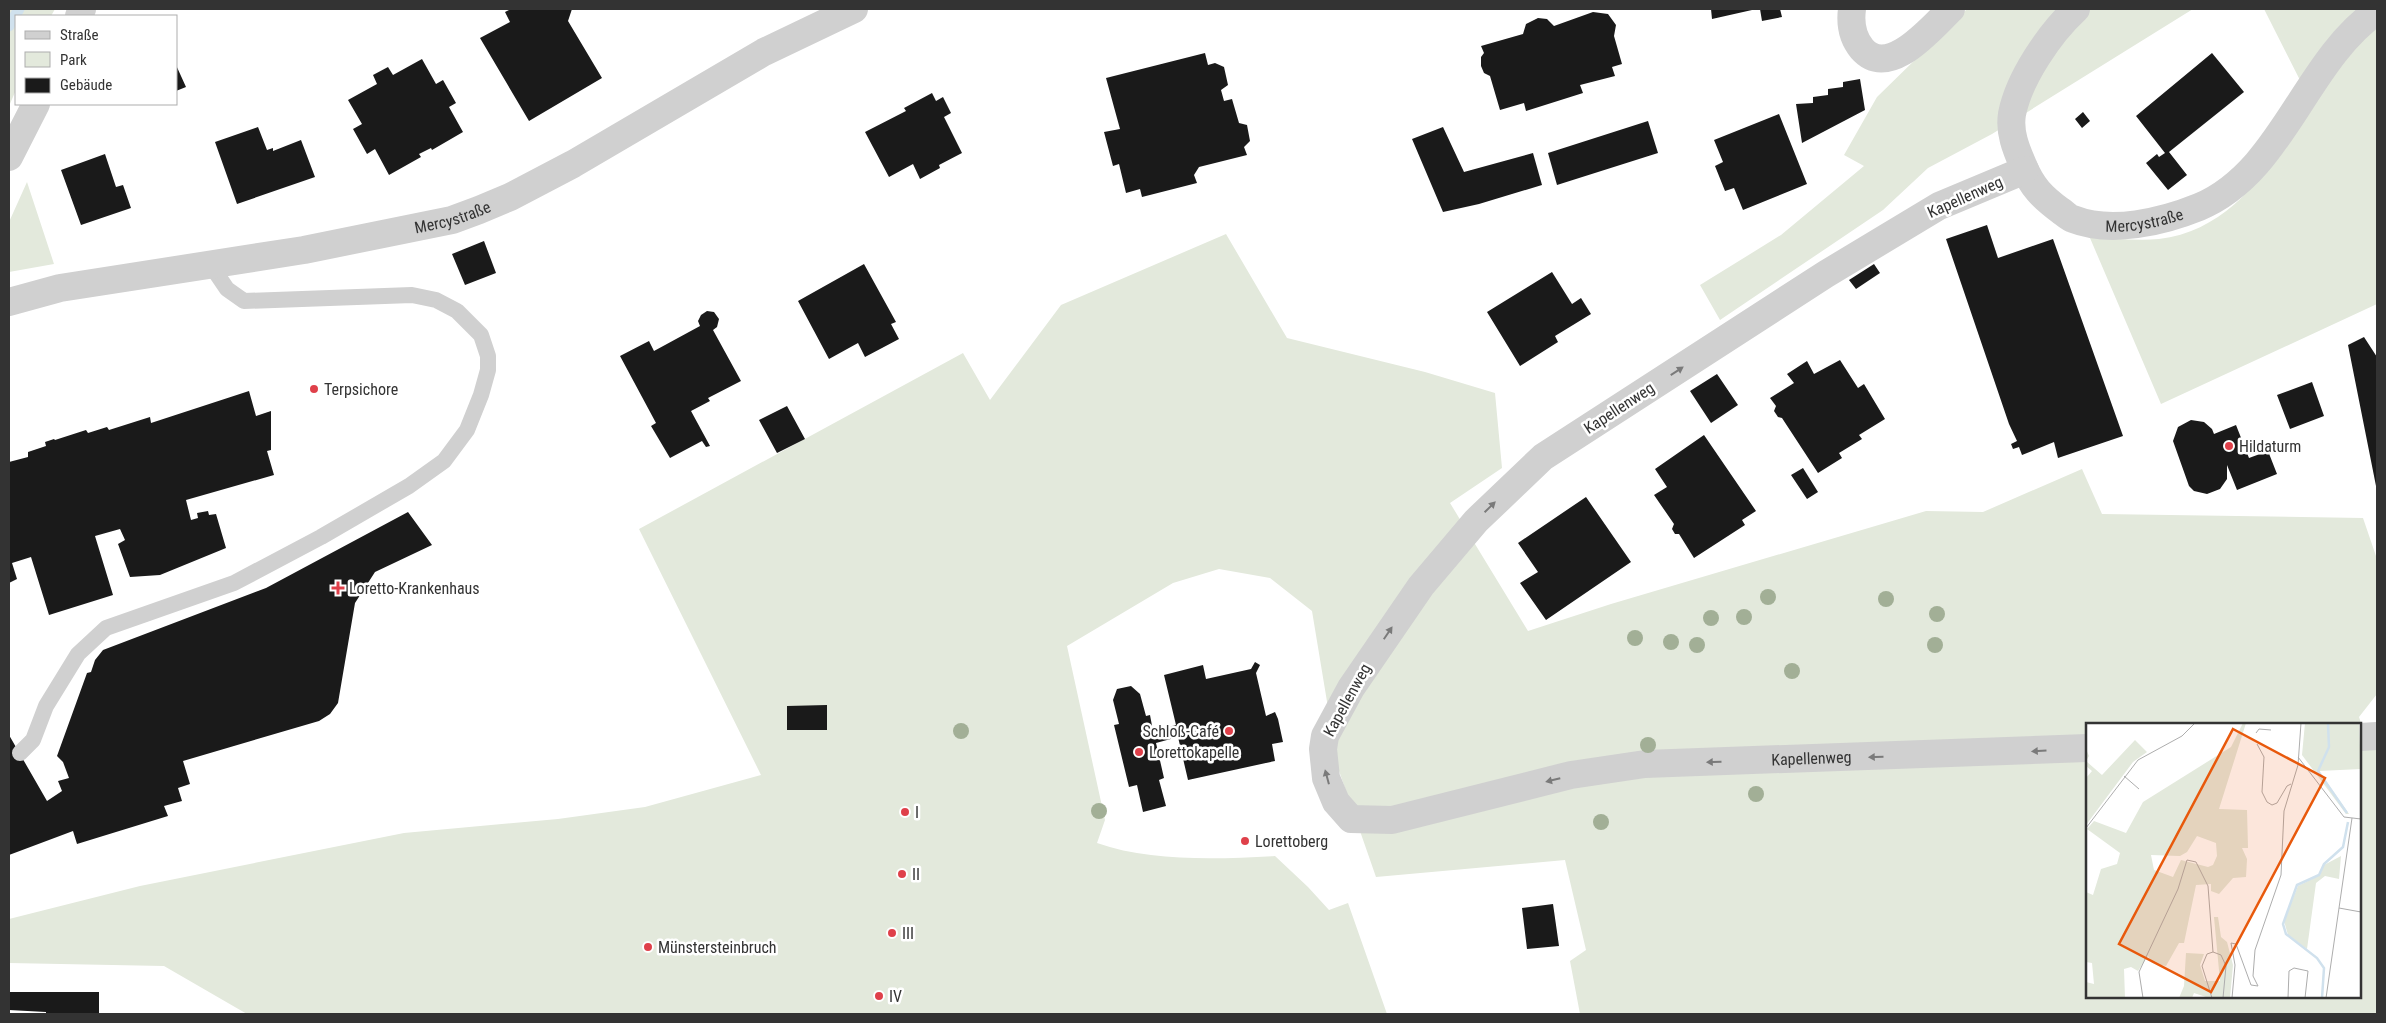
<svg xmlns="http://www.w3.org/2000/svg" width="2386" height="1023" viewBox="0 0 2386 1023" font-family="'Roboto Condensed',sans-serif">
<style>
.green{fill:#e3e9dc;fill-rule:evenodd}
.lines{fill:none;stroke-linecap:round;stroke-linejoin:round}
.stream{stroke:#d0e1ed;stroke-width:11}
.building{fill:#1a1a1a}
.service{stroke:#d0d0d0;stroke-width:16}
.minor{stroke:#d0d0d0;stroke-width:28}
.tree{fill:#a2af96}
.oneway{fill:#7a7a7a}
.poi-dot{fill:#df404a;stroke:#fff;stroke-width:2}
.labels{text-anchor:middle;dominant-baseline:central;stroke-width:5;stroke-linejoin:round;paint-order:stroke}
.street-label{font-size:16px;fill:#333;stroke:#fff}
.poi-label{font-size:16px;fill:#333;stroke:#fff;text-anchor:start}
.inset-river{fill:none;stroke:#d0e1ed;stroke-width:2.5}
.inset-road{fill:none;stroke:#adadad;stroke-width:1}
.view{fill:#e8590c;fill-opacity:0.15;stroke:#e8590c;stroke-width:2.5}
.inset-edge{fill:none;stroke:#333;stroke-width:2.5}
</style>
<rect width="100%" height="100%" fill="#fff"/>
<!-- green -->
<path class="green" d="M9 9H55L51 16H16V90L9 106Z
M1967 9H2193L1992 134 1928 168 1883 210 1720 320 1700 285 1781 235 1864 166 1844 155 1877 97Z
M2264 9H2377V304L2161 404 2090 238C2112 238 2137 241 2159 239 2235 230 2274 161 2312 104Z
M27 182 54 264 9 272V222Z
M1226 234 1287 338 1425 372 1495 393 1502 468 1450 503 1528 631 1611 604 1926 511 1983 512 2082 469 2102 514 2363 518 2377 559V694L2359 717 2368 744H2377V1014H1580L1570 961 1586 950 1565 860 1376 877 1338 768 1312 611 1270 578 1219 569 1173 583 1067 646 1105 820 1097 843C1150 862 1219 859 1275 856L1308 887 1329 910 1348 903 1387 1014H247L164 966 9 963V919L140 886 404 833 558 819 645 807 761 775 639 529 963 353 990 400 1061 305ZM2087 724H2360V997H2087Z"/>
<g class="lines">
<!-- stream -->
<path class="stream" d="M9 26 19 9"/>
</g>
<!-- building -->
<path class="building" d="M511 9H572L568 21 602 78 529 121 480 38 510 22 505 12Z
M1711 9H1752V10L1712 19Z
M1760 9H1780L1782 17 1762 21Z
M1593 12 1608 14 1616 25 1614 36 1622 64 1612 67 1615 76 1580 85 1583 93 1526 111 1524 103 1500 110 1490 76 1484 73 1481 66V57L1484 53 1481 46 1523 34 1526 24 1538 18 1547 19 1554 26Z
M1205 53 1208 65 1215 63 1224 67 1228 85 1221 90 1224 101 1232 99 1239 123 1247 125 1250 141 1244 147 1247 155 1199 167 1194 175 1197 183 1142 197 1140 189 1126 193 1119 164 1113 166 1104 132 1120 129 1106 78Z
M2212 53 2244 92 2169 152 2187 175 2168 190 2146 163 2157 154 2159 157 2165 153 2136 116Z
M422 59 436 84 443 80 456 103 449 107 463 132 432 150 431 148 419 154 421 157 389 175 375 149 367 154 353 129 362 124 348 100 377 84 373 75 388 67 393 75Z
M176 65 186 87 176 91Z
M1860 79 1865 110 1802 143 1796 104 1813 103V97L1828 95V89L1843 87V82Z
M932 93 936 101 943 97 951 113 944 117 962 153 939 165 940 168 920 179 913 164 889 177 865 132 906 111 904 108Z
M2083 112 2090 121 2082 128 2075 119Z
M1779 114 1807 184 1743 210 1734 188 1725 191 1715 166 1723 162 1714 140Z
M1648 121 1658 153 1557 185 1548 153Z
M258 127 267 150 273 148V151L301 140 315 177 237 204 215 142Z
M1443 127 1464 172 1533 153 1542 185 1479 204 1443 212 1412 139Z
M105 154 116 187 123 185 131 208 81 225 61 170Z
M1987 225 1998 258 2053 239 2123 436 2058 458 2054 442 2022 455 2019 447 2013 449 2011 444 2017 441 2009 424 1946 239Z
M484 241 496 273 465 285 452 254Z
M864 264 896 322 891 324 899 339 865 357 858 343 829 359 798 301Z
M1874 264 1880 273 1856 289 1849 280Z
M1552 272 1572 304 1581 298 1591 314 1555 336 1558 342 1520 366 1487 312Z
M707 311 714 312 719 319 717 327 713 330 741 381 708 398 710 401 691 411 710 446 706 447 702 441 670 458 651 426 656 423 620 356 649 341 654 351 700 326 698 321 701 315Z
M2364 337 2377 357 2376 486 2348 345Z
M1840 360 1858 388 1864 384 1885 419 1859 435 1862 439 1839 453 1842 458 1818 473 1782 418 1778 417 1774 411 1776 406 1770 398 1794 383 1787 374 1807 361 1814 374Z
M1717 374 1738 405 1711 423 1690 391Z
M2312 382 2324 416 2290 429 2277 395Z
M249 391 256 416 271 411V450L267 451 274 475 186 500 191 520 198 518 197 513 208 511 209 515 216 514 226 548 160 575 130 577 118 544 125 540 120 529 95 536 113 595 49 615 31 557 12 563 17 579 9 583V462L28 457V452L46 446 45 442 54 439 55 440 86 430 88 433 107 427 109 430 150 417 151 423Z
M787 406 805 439 777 453 759 420Z
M2191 420 2204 422 2212 429 2214 434 2236 425 2249 458 2268 451 2277 474 2237 490 2227 465V479L2220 489 2207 494 2194 491 2189 486 2173 441 2178 427Z
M1704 435 1756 511 1742 520 1745 525 1694 558 1679 534H1675L1672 529 1674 524 1654 495 1667 487 1655 469Z
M1803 468 1818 492 1807 499 1791 475Z
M1586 497 1631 562 1546 620 1520 583 1538 572 1518 543Z
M408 512 432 545 375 572 355 603 338 703 330 714 319 721 183 761 190 784 178 788 182 801 164 806 168 816 77 844 73 831 9 855V735L47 801 62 791 58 781 69 778 63 762 57 756 87 673 91 672 95 660 103 650 266 588Z
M1255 662 1260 665 1256 673 1266 716 1275 712 1278 719 1283 742 1272 744 1275 761 1188 780 1178 737 1156 743 1164 778 1159 780 1166 806 1143 812 1137 785 1129 787 1114 725 1119 724 1113 700 1117 689 1131 686 1140 694 1146 716 1150 715 1153 731 1176 725 1164 675 1203 665 1206 679 1251 669Z
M827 705V730H787V706Z
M1553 904 1559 946 1527 949 1522 908Z
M9 992H99V1014H46V1012L9 1010Z"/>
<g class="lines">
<!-- service -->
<path class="service" d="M20 753 33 740 46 706 78 654 106 628 234 583 321 537 409 486 444 461 467 430 481 395 488 370V356L481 335 457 311 436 300 412 295 244 301 227 289 210 264"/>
<!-- minor -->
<g class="minor">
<path d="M1852 9C1850 24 1852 37 1862 49 1889 80 1932 27 1951 9"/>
<path id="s1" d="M2076 9C2050 33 2019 78 2012 114 2009 132 2016 149 2023 165 2032 187 2042 197 2061 211 2064 213 2069 218 2073 219 2111 234 2162 222 2199 207 2283 172 2304 62 2377 11"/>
<path d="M79 16 82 9"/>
<path d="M9 157 36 104"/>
<path id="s2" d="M2025 170 1939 206 1826 274 1543 457 1476 521 1421 586 1351 688 1325 736 1323 749 1326 778 1336 802 1351 819 1392 820 1571 775 1645 764 2087 748"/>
<path id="s3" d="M9 302 60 288 304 250 452 220 479 210 510 197 573 164 764 52 854 9"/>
<path d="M2360 737 2377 736"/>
</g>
</g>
<!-- trees -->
<g class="tree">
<circle cx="1768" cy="597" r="8"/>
<circle cx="1886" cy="599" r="8"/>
<circle cx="1937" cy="614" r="8"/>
<circle cx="1744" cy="617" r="8"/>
<circle cx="1711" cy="618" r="8"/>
<circle cx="1635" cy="638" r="8"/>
<circle cx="1671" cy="642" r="8"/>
<circle cx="1697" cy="645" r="8"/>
<circle cx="1935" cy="645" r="8"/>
<circle cx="1792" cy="671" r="8"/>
<circle cx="961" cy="731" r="8"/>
<circle cx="1648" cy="745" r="8"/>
<circle cx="1756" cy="794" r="8"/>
<circle cx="1099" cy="811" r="8"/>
<circle cx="1601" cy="822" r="8"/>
</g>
<!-- one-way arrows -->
<defs><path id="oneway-solid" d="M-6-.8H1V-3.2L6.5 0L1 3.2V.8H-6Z" transform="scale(1.25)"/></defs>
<g class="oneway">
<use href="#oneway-solid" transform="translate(1677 371) rotate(-33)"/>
<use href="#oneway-solid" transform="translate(1490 507) rotate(-44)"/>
<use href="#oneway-solid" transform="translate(1388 633) rotate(-56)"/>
<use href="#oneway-solid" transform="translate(2039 751) rotate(177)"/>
<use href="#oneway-solid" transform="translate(1876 757) rotate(178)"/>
<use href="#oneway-solid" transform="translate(1714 762) rotate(178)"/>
<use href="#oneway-solid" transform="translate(1327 777) rotate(-105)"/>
<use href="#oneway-solid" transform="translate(1553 780) rotate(166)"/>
</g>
<!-- markers -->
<g class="poi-dot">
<circle cx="314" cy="389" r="5"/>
<circle cx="2229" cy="446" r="5"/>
<path d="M335.5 580.5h5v5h5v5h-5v5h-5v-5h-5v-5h5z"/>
<circle cx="1229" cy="731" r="5"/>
<circle cx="1139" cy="752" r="5"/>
<circle cx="905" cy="812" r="5"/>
<circle cx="1245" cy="841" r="5"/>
<circle cx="902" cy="874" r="5"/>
<circle cx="892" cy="933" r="5"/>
<circle cx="648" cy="947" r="5"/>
<circle cx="879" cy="996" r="5"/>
</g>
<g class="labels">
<!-- street labels -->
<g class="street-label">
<text transform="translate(1965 197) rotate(-24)">Kapellenweg</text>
<text stroke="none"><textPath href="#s3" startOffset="452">Mercystraße</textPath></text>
<text stroke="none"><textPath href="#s1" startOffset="325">Mercystraße</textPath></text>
<text transform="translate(1619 408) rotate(-33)">Kapellenweg</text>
<text transform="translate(1347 700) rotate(-61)">Kapellenweg</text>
<text stroke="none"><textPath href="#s2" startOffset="1476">Kapellenweg</textPath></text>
</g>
<!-- poi labels -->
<g class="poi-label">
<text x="324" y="389">Terpsichore</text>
<text x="2239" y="446">Hildaturm</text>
<text x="349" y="588">Loretto-Krankenhaus</text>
<text x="1219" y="731" text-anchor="end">Schloß-Café</text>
<text x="1149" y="752">Lorettokapelle</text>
<text x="915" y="812">I</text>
<text x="1255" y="841">Lorettoberg</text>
<text x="912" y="874">II</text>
<text x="902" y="933">III</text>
<text x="658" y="947">Münstersteinbruch</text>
<text x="889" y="996">IV</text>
</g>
</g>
<!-- overview -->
<g transform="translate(2086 723)">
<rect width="275" height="275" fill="#fff"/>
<path d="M157 0H160L133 86 161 87 162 125H156L161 136 160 154 147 155 133 171 125 168V161L110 162 98 220H93L80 243 66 240 62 233 52 248 45 244 38 246 39 275H0V259L8 261 6 240 0 239V169L7 172 15 146 31 141 34 130 1 106 8 98 40 110 57 79 145 24ZM111 113 130 120 131 133 127 142 122 144 95 137 87 154 68 147 65 132 94 133 101 129ZM219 0H273L275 46 233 48 263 91H260L216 32ZM49 17 61 29 47 39 0 102V55L6 48 0 43V26L3 33 0 38 16 52ZM255 133 253 156 239 153 230 160 221 226 202 212 198 198 212 163 234 152 238 142ZM128 194H132L135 214 141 219 147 242 144 275H123L108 270 106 275H93L98 263 100 230 118 231 114 242 119 258H134Z" fill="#e3e9dc" fill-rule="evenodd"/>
<path class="inset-river" d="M242 0 243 24 232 48 261 90M236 275 238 245 231 235 200 211 197 201 211 162 233 152 238 141 257 124 262 99"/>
<path class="inset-road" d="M170 10 173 6 185 7M171 21 178 34 176 69 181 79 186 82 191 80 201 63 205 61M212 34 258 94 275 96M38 53 53 66M0 105 52 37 96 13 109 0M253 185 275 189M57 275 53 249 92 166 101 137 110 139 122 163 127 229M126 275 116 243 121 231 127 229 135 232 140 243 137 275M146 275 149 242 145 220 150 221 165 262 172 263 167 253 169 227 195 152 198 88 212 42 215 0M202 275 203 248 208 245 222 248 219 275M240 275 266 95"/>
<path class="view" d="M147 6 239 55 125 269 33 221Z"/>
<rect width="275" height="275" class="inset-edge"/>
</g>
<!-- border -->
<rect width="2386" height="1023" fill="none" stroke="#333333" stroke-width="20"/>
<!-- legend -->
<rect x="15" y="15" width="162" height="90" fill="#ffffff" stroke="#adadad"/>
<rect x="25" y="31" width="25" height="8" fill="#d0d0d0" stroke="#adadad"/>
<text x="60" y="40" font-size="15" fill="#333333">Straße</text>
<rect x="25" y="52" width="25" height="15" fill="#e3e9dc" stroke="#adadad"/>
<text x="60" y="65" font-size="15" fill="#333333">Park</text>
<rect x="25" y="78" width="25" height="15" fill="#1a1a1a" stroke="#adadad"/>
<text x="60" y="90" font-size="15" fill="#333333">Gebäude</text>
</svg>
